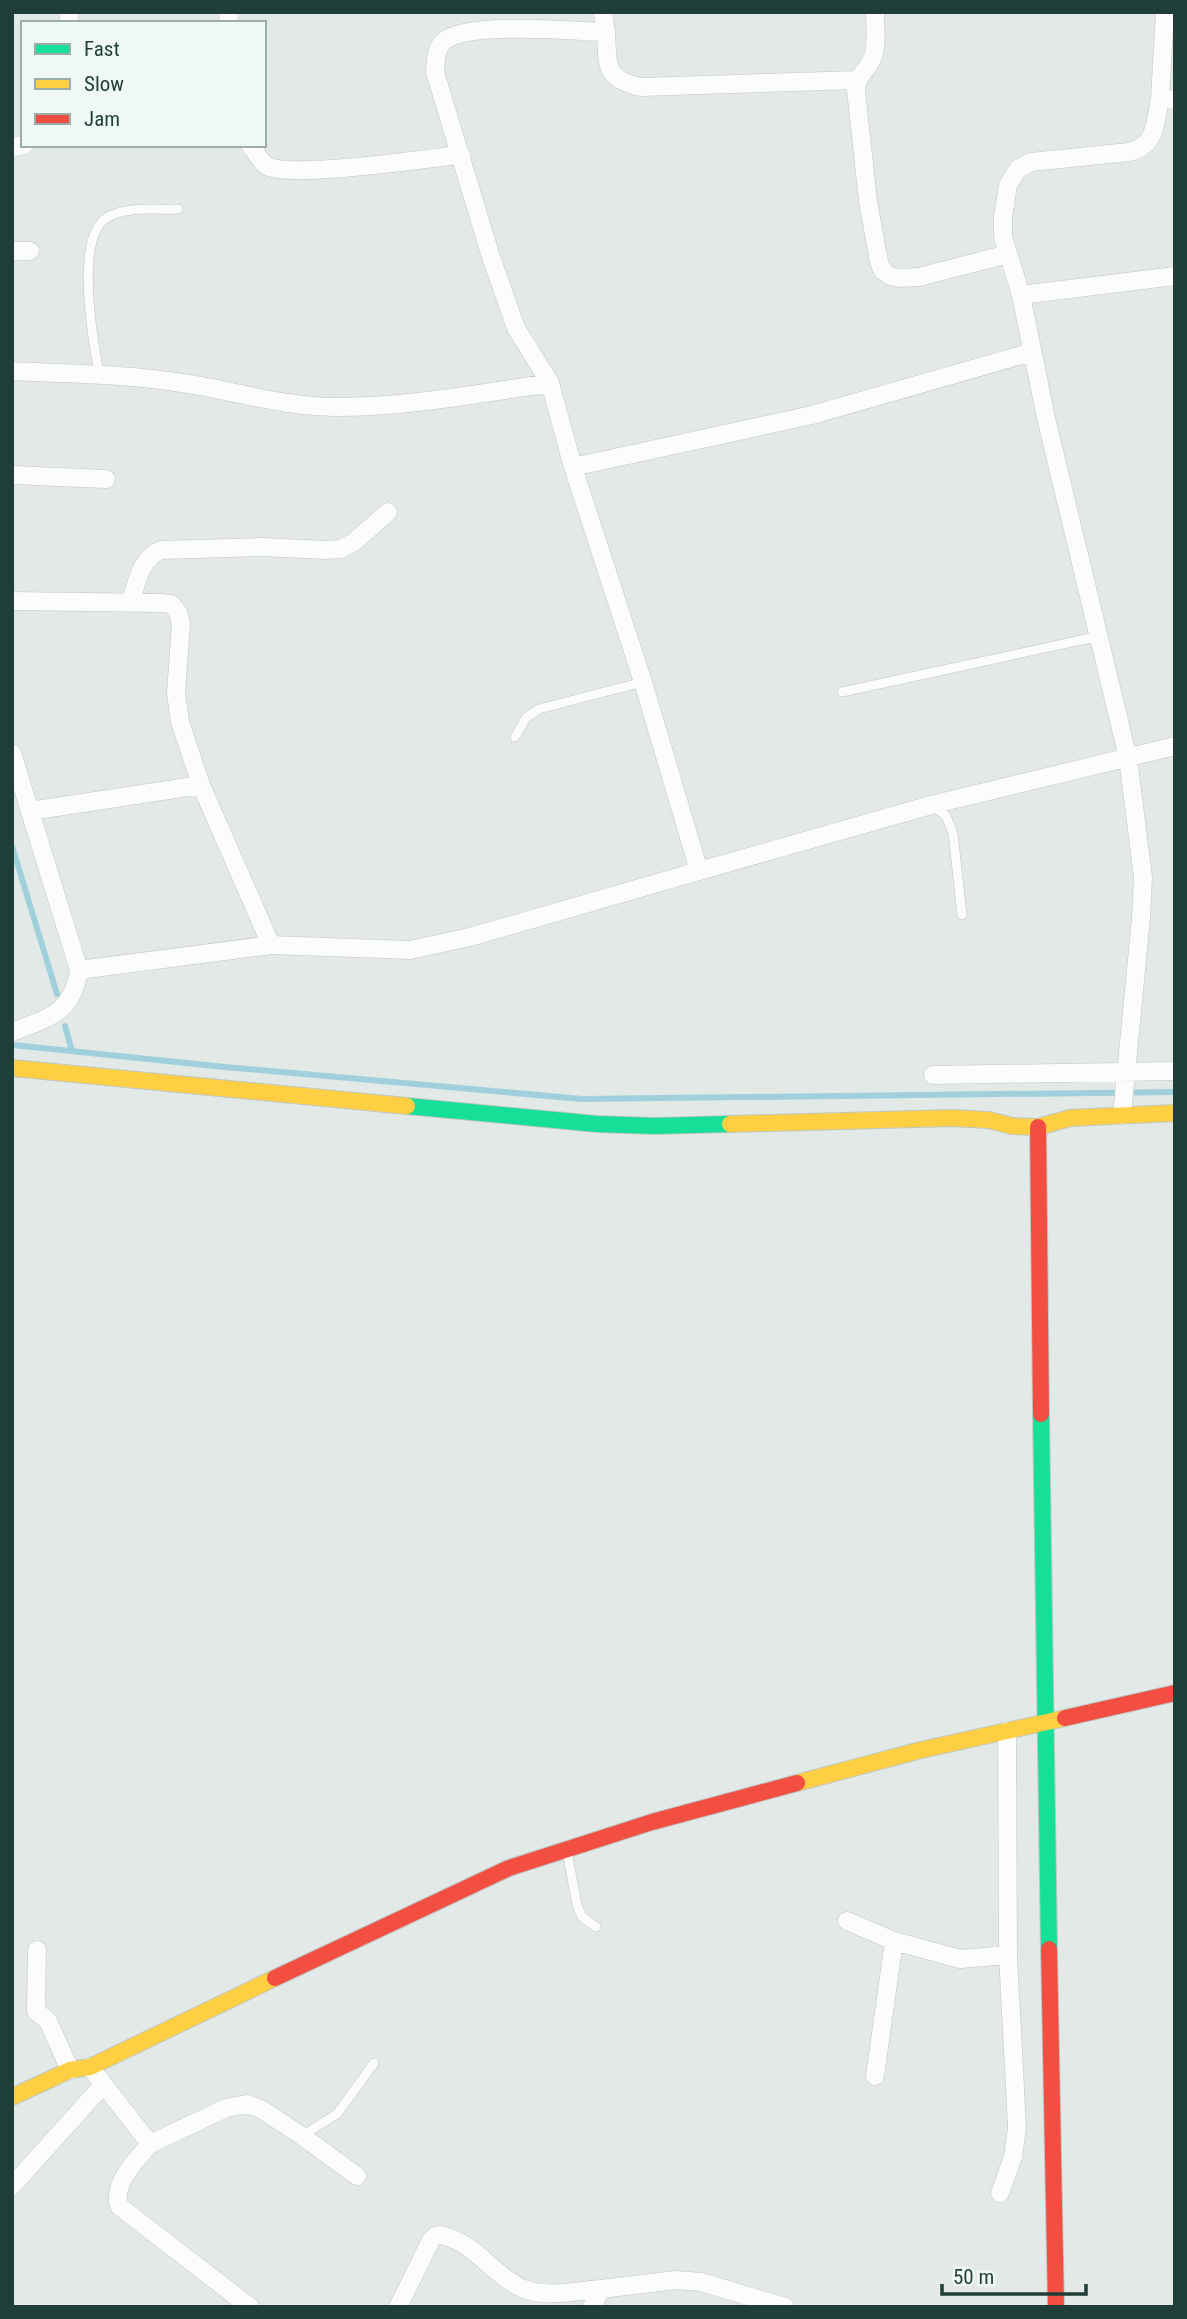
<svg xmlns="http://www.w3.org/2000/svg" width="1187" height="2319" viewBox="0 0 1187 2319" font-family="'Roboto Condensed',sans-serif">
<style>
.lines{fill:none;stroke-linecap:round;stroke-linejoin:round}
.stream{stroke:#9fd0dc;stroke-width:6}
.lane-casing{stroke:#c0c6c3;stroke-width:10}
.street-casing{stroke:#c0c6c3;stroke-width:19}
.fast-casing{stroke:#bec7c4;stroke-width:18}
.slow-casing{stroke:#bec7c4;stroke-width:18}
.jam-casing{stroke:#bec7c4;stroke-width:18}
.lane{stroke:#fbfcfb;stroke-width:9}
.street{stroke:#fbfcfb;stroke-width:18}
.fast{stroke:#16e098;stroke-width:16}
.slow{stroke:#ffcf43;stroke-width:16}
.jam{stroke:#f24e42;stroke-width:16}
</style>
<rect width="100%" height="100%" fill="#e3e9e6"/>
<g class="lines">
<!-- stream -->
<path class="stream" d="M12 846 57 994
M65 1026 72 1051
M13 1045 225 1067 582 1099 1175 1092"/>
<!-- lane casing -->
<g class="lane-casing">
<path id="lane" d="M99 373C93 341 74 235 108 217 128 206 156 210 178 209
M842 692 1100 636
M515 737 526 718 539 709 643 682
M933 806 946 816 953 833 962 915
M567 1851 577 1905 582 1917 596 1927
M302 2136 337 2114 374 2063"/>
</g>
<!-- street casing -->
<g class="street-casing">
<path id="street" d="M68 12 70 23
M228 12 229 23
M603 12 606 32C571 31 469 21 444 41 435 49 436 61 435 72L491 257 516 328 550 383 573 467 812 415 1032 352
M875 12C875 27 878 46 872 59 866 72 857 75 856 90L868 201 879 262 883 271 890 276 900 278 919 277 1008 254
M1165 12 1160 98 1175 100
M606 32C608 65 603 79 641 87L857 80
M250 145C255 151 260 162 267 166 292 179 426 158 461 155
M12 147 24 145
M12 251H30
M1021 295 1175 276
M12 371C69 374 125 374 182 383 232 390 283 407 334 407 407 407 478 394 550 383
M12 475 106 479
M12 601 160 603 171 604 178 612 181 624 176 693 180 722 201 785 271 945
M130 603C137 583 140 558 161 550L261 547 326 550 341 549 354 542 388 512
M12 753 79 970C73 1013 48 1018 12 1032
M30 811 201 785
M699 871 931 805 1175 746
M79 970 271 945 410 950 470 937 699 871 643 682 573 467
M933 1075 1175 1071
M1122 1115 1141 918 1143 877 1128 758 1046 418 1021 295 1003 237V217L1008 185 1018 169 1031 162 1129 152C1157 145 1155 123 1160 98
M847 1921 894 1941 960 1959 1008 1955
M37 1950 36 2011 48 2021 70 2070
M90 2067 150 2144C136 2160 112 2184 119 2206L250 2307
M875 2076 894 1941
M150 2144 226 2108 247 2104 261 2109 302 2136 357 2176
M12 2186 103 2085
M1000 2193 1013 2157 1017 2127 1008 1955 1007 1731
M398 2307 431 2240 435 2236 440 2235C474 2241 493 2276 524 2289 547 2298 576 2291 601 2289
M592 2307 601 2289 676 2280 701 2282 785 2307"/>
</g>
<!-- fast casing -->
<g class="fast-casing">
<path id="fast" d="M407 1106 597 1124 655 1126 730 1124
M1041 1414 1049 1949"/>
</g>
<!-- slow casing -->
<g class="slow-casing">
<path id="slow" d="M12 1068 407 1106
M730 1124 952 1118 989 1120 1012 1126 1038 1127 1070 1118 1175 1113
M797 1783 921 1750 1065 1718
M12 2097 70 2070 90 2067 275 1978"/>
</g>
<!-- jam casing -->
<g class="jam-casing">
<path id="jam" d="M1038 1127 1041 1414
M1065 1718 1175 1693
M1049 1949 1056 2307
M275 1978 509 1868 652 1822 797 1783"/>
</g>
<!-- lane -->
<use href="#lane" class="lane"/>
<!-- street -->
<use href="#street" class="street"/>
<!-- fast -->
<use href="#fast" class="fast"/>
<!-- slow -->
<use href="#slow" class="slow"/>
<!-- jam -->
<use href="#jam" class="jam"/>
</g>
<!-- border -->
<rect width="1187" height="2319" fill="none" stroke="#1f3e38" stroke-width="28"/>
<!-- legend -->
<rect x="21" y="21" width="245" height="126" fill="#f0f8f5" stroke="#9caea9" stroke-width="2"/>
<rect x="35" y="44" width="35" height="10" fill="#16e098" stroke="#9caea9" stroke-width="2"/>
<text x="84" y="56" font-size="21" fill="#1f3e38">Fast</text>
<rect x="35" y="79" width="35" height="10" fill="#ffcf43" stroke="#9caea9" stroke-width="2"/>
<text x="84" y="91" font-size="21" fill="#1f3e38">Slow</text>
<rect x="35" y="114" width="35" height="10" fill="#f24e42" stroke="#9caea9" stroke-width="2"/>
<text x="84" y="126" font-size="21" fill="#1f3e38">Jam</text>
<!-- scale -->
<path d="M942 2284v10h144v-10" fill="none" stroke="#1f3e38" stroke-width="3.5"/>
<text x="953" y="2284" font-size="21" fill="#1f3e38" stroke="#f0f8f5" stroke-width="5" paint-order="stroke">50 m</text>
</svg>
